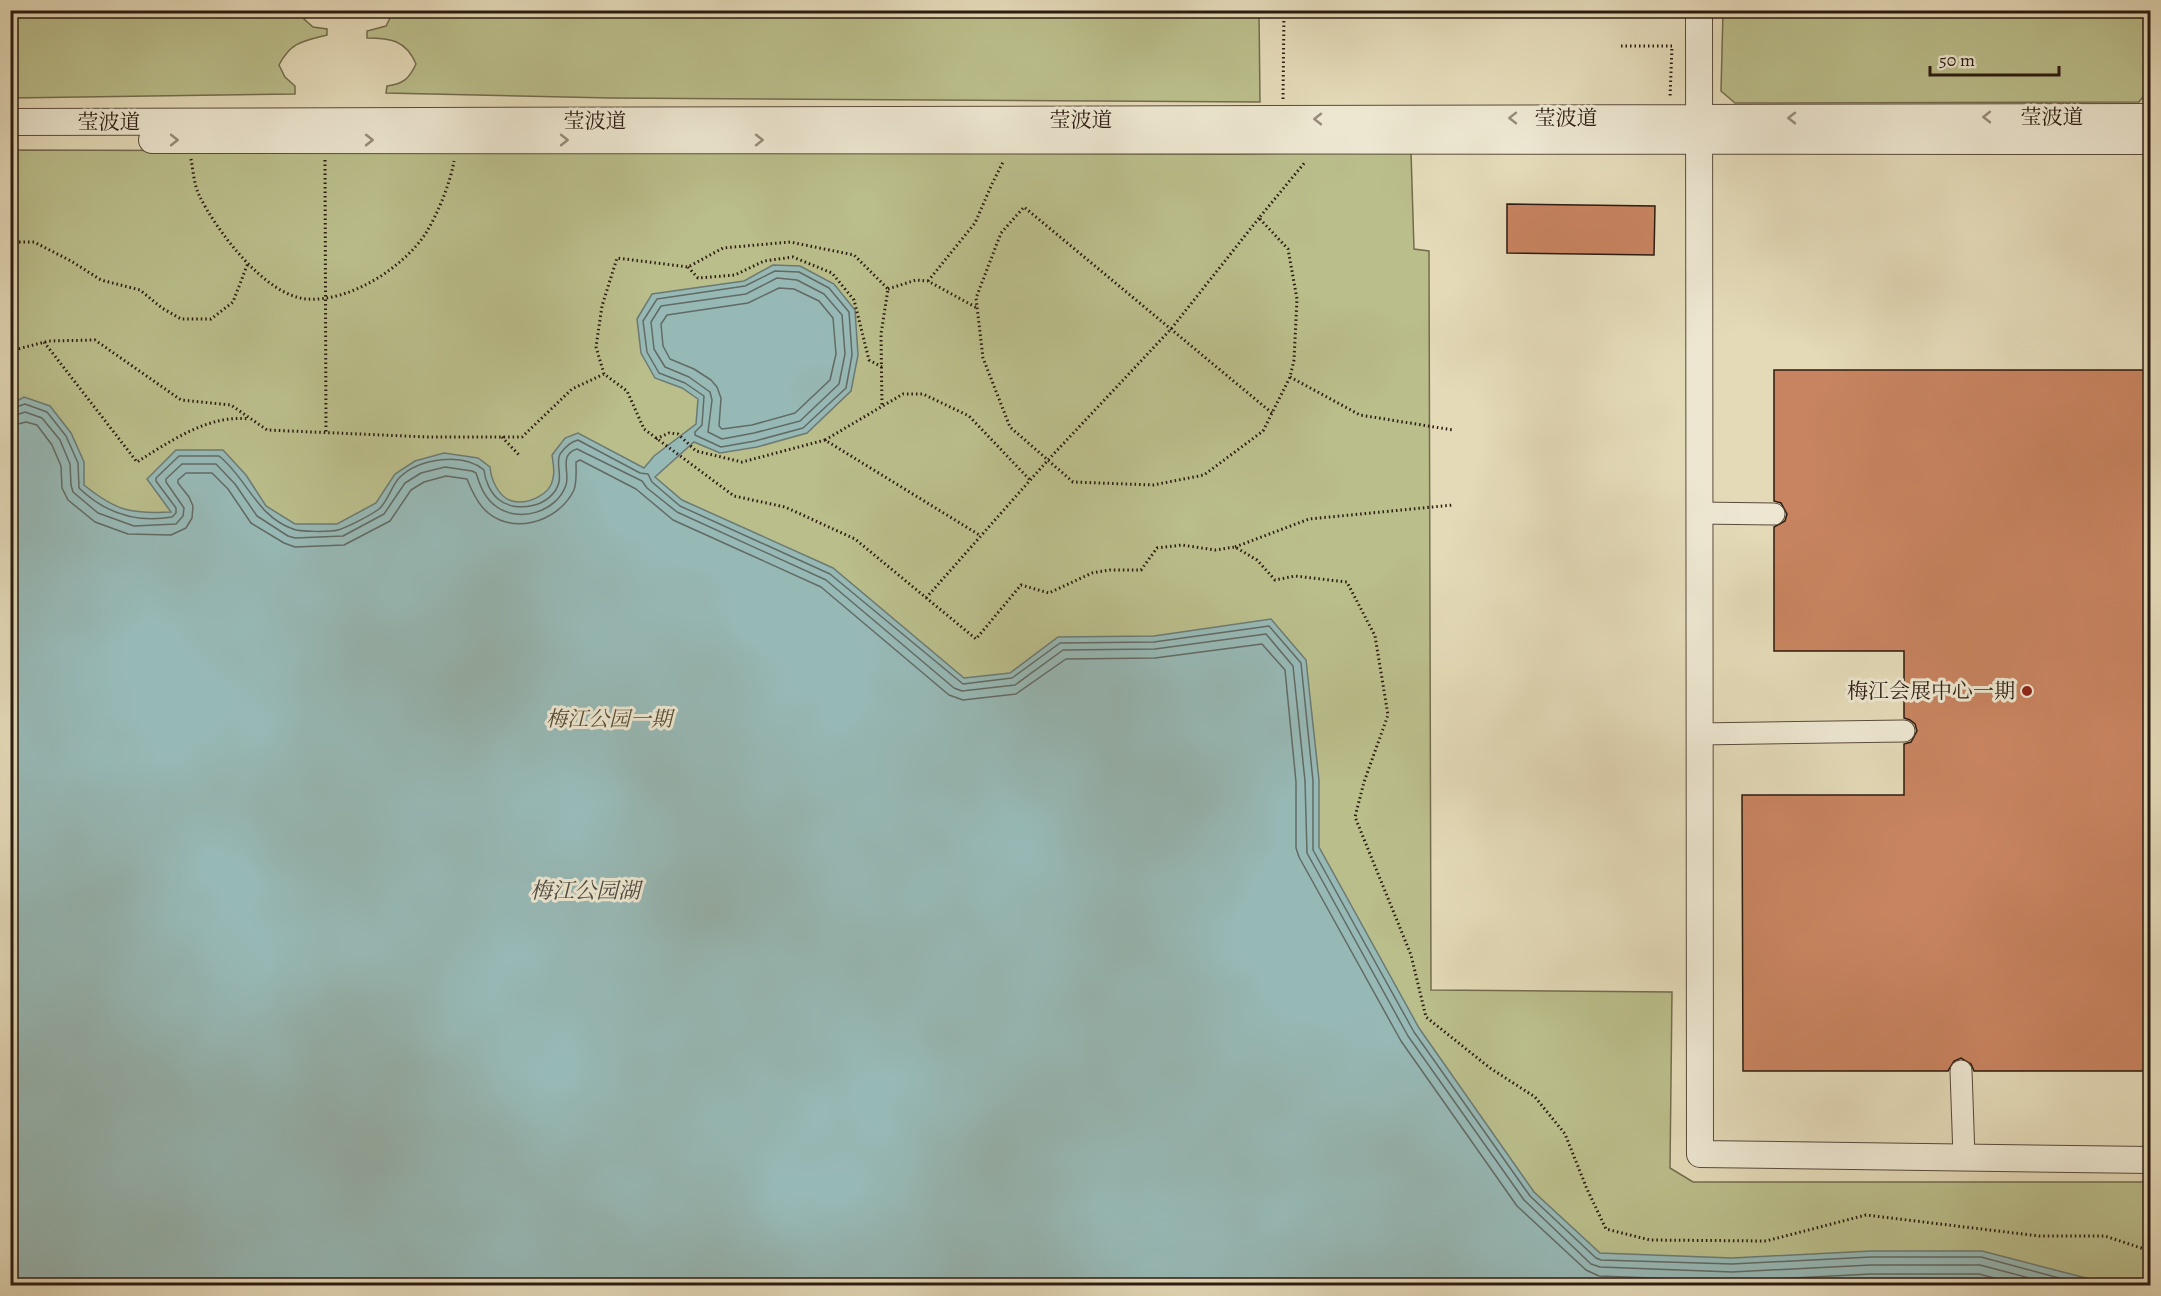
<svg xmlns="http://www.w3.org/2000/svg" width="2161" height="1296" viewBox="0 0 2161 1296" font-family="Alegreya,'Noto Serif SC',serif">
<style>
.green{fill:#babe8b;stroke:#736c4e;stroke-width:1.5}
.water{fill:#97b9b6;stroke:#6c7a74;stroke-width:1.5}
.lines{fill:none;stroke-linecap:round;stroke-linejoin:round}
.shore{stroke:#626a64;stroke-width:1.5}
.building{fill:#c88460;stroke:#2c1b11;stroke-width:1.5}
.minor-casing{stroke:#5a4b3b;stroke-width:23}
.tertiary-casing{stroke:#5a4b3b;stroke-width:28}
.path{stroke:#2c1b11;stroke-width:3;stroke-dasharray:1.5 3;stroke-linecap:butt}
.minor{stroke:#ede7d1;stroke-width:21}
.tertiary{stroke:#ede7d1;stroke-width:26}
.oneway{stroke:#968b7b}
.poi-dot{fill:#8f2418;stroke:#ede7d1;stroke-width:2}
.labels{text-anchor:middle;dominant-baseline:central;stroke-width:6;stroke-linejoin:round;paint-order:stroke}
.street-label{font-size:21px;fill:#2c1b11;stroke:#ede7d1}
.poi-label{font-size:21px;fill:#2c1b11;stroke:#ede7d1;text-anchor:end}
.park-label{font-size:21px;font-style:italic;fill:#574c36;stroke:#ede7d1}
.water-label{font-size:22px;font-style:italic;fill:#4c4a43;stroke:#ede7d1}
</style>
<rect width="100%" height="100%" fill="#e4dab8"/>
<filter id="stains"><feTurbulence type="fractalNoise" baseFrequency=".00333" numOctaves="4"/><feColorMatrix values="0 0 0 0 .2 0 0 0 0 .09 0 0 0 0 .02 0 0 0 .5 -.17"/></filter>
<radialGradient id="worn" r=".72"><stop offset=".6" stop-color="#630" stop-opacity="0"/><stop offset="1" stop-color="#630" stop-opacity=".3"/></radialGradient>
<!-- green -->
<path class="green" d="M379 10 1259 11 1260 102 611 98 386 93 387 86C403 84 409 79 416 64 406 40 390 38 367 38V31L386 26 390 18 384 12Z
M10 11H314L308 13 304 19 313 27 327 29V35C303 41 291 42 279 65L285 77 295 86V94L11 98Z
M1723 11H2150V88L2139 102 1735 103 1721 91Z
M11 150 1230 154 1411 152 1414 249 1429 251 1431 990 1672 992 1670 1168 1693 1182H2150V1286H11Z"/>
<!-- water -->
<path class="water" d="M773 265 800 266 834 284 855 310 858 355 851 391 807 433 757 447 720 453 694 442 655 477 682 500 833 568 964 678 1010 673 1058 637 1154 636 1271 619 1306 660 1319 780V847L1419 1028 1534 1192 1600 1253 1732 1258 1871 1251H1982L2113 1285H11V404L24 397 50 406 71 433 84 462V485C116 511 131 514 171 512L147 479 176 450H223L246 475 266 506 295 524H337L376 503 395 474 415 461 444 453 478 458 490 467C491 479 498 497 512 501 527 505 551 495 553 478 555 471 553 462 552 455L565 438 578 433 644 468 654 456 696 424 698 399 682 388 655 378 641 353 637 319 652 294 744 281Z"/>
<g class="lines">
<!-- shore -->
<path class="shore" d="M775 271 799 272 829 288 849 312 852 355 846 388 803 428 755 441 721 447 695 435V432L702 425 704 396 685 383 659 373 647 352 643 321 657 299 745 286Z
M777 278 797 280 824 294 842 315 845 354 839 384 800 421 754 433 722 439 708 432 712 400 710 392 689 377 665 367 654 349 651 322 661 306 746 294Z
M779 288 794 289 819 301 833 318 836 354 830 380 795 413 752 425 722 429 719 426 721 398 717 387 711 380 694 369 670 359 663 346 661 324 667 315 748 303Z
M10 409 25 404 47 412 66 436 78 463 79 488C105 513 137 523 172 517L176 513V508L156 481V478L179 456H219C247 478 256 516 293 529 299 532 331 532 338 530 348 527 371 515 379 509 388 501 391 487 399 478 419 458 463 452 484 470 485 480 490 492 498 499 515 514 553 507 559 482 561 473 556 462 560 454 565 447 570 442 578 440L640 473 648 474 652 482 680 506 830 574 963 684 1012 678 1060 643 1154 642 1269 626 1301 663 1313 781V850L1414 1032 1530 1196 1596 1258 1601 1260 1732 1264 1871 1257H1981L2089 1286
M10 417 25 412 42 418 60 440 70 464 71 485 73 492 98 513 134 526 176 524 183 516 184 508 166 482V479L182 464H216L235 484 257 516 288 536 295 538 343 536 384 514 405 483 421 473 445 467 472 471 476 473C480 486 485 499 497 507 519 523 557 512 566 485 569 476 564 465 567 457 569 453 573 450 577 449L642 481 647 488 677 512 826 580 954 688 962 691 1015 685 1063 650 1155 649 1266 634 1293 666 1305 781 1307 853 1408 1036 1524 1200 1591 1264 1600 1267 1732 1272 1871 1265H1980L2060 1286
M10 426 26 422 37 425 52 445 61 466 62 488 68 500 95 522 128 534 171 535 186 528 192 518 193 506 189 497 178 483V480L186 473H212L228 489 251 523 284 543 295 547 344 545 390 521 411 490 424 482 446 476 467 479C471 489 476 500 483 508 509 537 558 523 574 490 577 482 576 471 576 462L580 460 636 489 673 520 821 587 949 695 963 700 1016 694 1066 659 1155 658 1262 644 1285 670 1296 782V848L1299 857 1401 1041 1517 1206 1586 1270 1599 1276 1732 1281 1871 1274H1979L2024 1286"/>
</g>
<!-- building -->
<path class="building" d="M1507 204 1655 206 1654 255 1507 253Z
M1774 370H2151V1071H1974L1971 1064 1961 1058 1954 1061 1948 1071H1743L1742 795H1904V744L1911 742 1917 731 1915 724 1910 720 1904 718V651H1774V527L1785 521 1787 514 1781 503 1774 501Z"/>
<g class="lines">
<!-- minor casing -->
<g class="minor-casing">
<path id="minor" d="M1699 513 1774 514
M1699 734 1904 731
M1961 1071 1964 1157"/>
</g>
<!-- tertiary casing -->
<g class="tertiary-casing">
<path id="tertiary" d="M1699 10 1700 1154 2150 1160
M10 122 2150 117
M152 140 2150 141"/>
</g>
<!-- path -->
<path class="path" d="M1621 46H1672L1670 98
M1283 99 1284 10
M191 159C193 170 194 184 199 195 216 230 265 296 307 299 350 302 403 268 426 233 438 213 450 184 454 161
M325 160 326 432
M10 242H34L71 261 101 280 140 290 162 308 181 319H211L233 302 248 263
M688 267 698 278 735 275 764 261 793 257 832 273 854 300 869 360 882 367
M928 281 975 223 992 184 1003 162
M888 289 916 280 928 281 977 308
M44 342 137 462C169 442 209 414 249 419
M10 351 49 341 95 340 181 400 231 405 267 430 428 437H522L572 389 604 374 627 391 644 429 734 496 785 507 855 539 976 639 1021 585 1049 593 1092 573 1110 570H1141L1157 548 1182 545 1215 550 1235 547 1257 560 1275 580 1295 576 1347 582 1375 636 1388 715 1364 782 1355 817 1411 955 1426 1017 1490 1068 1535 1097 1565 1134 1587 1189 1606 1229 1650 1240 1766 1241 1866 1215 2039 1236H2105L2150 1251
M604 374 596 347 602 306 617 258 688 267 723 248 790 242 854 255 888 289 881 334 882 407
M1290 377 1360 415 1453 430
M1272 413 1024 207 1001 233 976 298 983 358 1010 427 1073 482 1153 485 1204 475 1263 431 1290 377 1294 360 1297 299 1288 249 1259 218 1306 161
M502 437 519 455
M656 439 669 433 678 434 696 451 742 462 825 440 981 536
M825 440 903 394H923L969 416 1030 480
M1235 547 1309 519 1453 505
M926 598 1048 460 1171 329 1259 218"/>
<!-- minor -->
<use href="#minor" class="minor"/>
<!-- tertiary -->
<use href="#tertiary" class="tertiary"/>
</g>
<!-- one-way arrows -->
<defs><path id="oneway-chevron" d="M-2-3.5L2.5 0L-2 3.5" fill="none" stroke-width="1.6" stroke-linecap="round" stroke-linejoin="round" transform="scale(1.5)"/></defs>
<g class="oneway">
<use href="#oneway-chevron" transform="translate(1987 117) rotate(180)"/>
<use href="#oneway-chevron" transform="translate(1513 118) rotate(180)"/>
<use href="#oneway-chevron" transform="translate(1792 118) rotate(180)"/>
<use href="#oneway-chevron" transform="translate(1318 119) rotate(180)"/>
<use href="#oneway-chevron" transform="translate(174 140)"/>
<use href="#oneway-chevron" transform="translate(369 140)"/>
<use href="#oneway-chevron" transform="translate(564 140)"/>
<use href="#oneway-chevron" transform="translate(759 140)"/>
</g>
<!-- markers -->
<circle class="poi-dot" cx="2027" cy="691" r="6"/>
<g class="labels">
<!-- street labels -->
<g class="street-label">
<text x="2052" y="117">莹波道</text>
<text x="1566" y="118">莹波道</text>
<text x="1081" y="120">莹波道</text>
<text x="595" y="121">莹波道</text>
<text x="109" y="122">莹波道</text>
</g>
<!-- poi labels -->
<g class="poi-label">
<text x="2015" y="691">梅江会展中心一期</text>
</g>
<!-- park labels -->
<g class="park-label">
<text x="609" y="719">梅江公园一期</text>
</g>
<!-- water labels -->
<g class="water-label">
<text x="585" y="891">梅江公园湖</text>
</g>
</g>
<!-- margin -->
<rect width="2161" height="1296" fill="none" stroke="#e4dab8" stroke-width="36"/>
<rect x="12" y="12" width="2137" height="1272" fill="none" stroke="#2c1b11" stroke-width="3"/>
<rect x="18" y="18" width="2125" height="1260" fill="none" stroke="#2c1b11" stroke-width="1.5"/>
<!-- scale -->
<path d="M1930 66v9h129v-9" fill="none" stroke="#2c1b11" stroke-width="3"/>
<text x="1939" y="66" font-size="18" fill="#2c1b11" stroke="#ede7d1" stroke-width="4.5" paint-order="stroke">50 m</text>
<rect width="100%" height="100%" filter="url(#stains)"/>
<rect width="100%" height="100%" fill="url(#worn)"/>
</svg>
